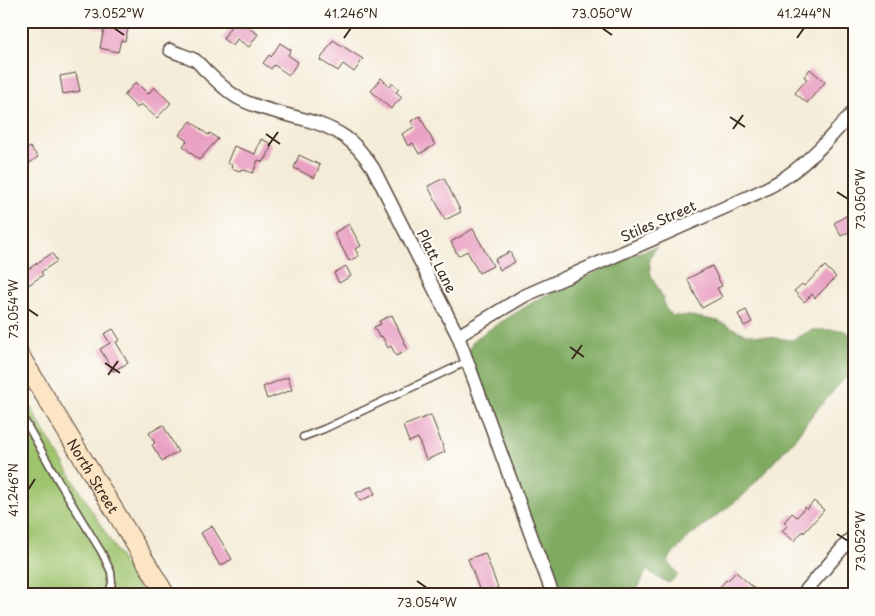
<svg xmlns="http://www.w3.org/2000/svg" width="875" height="616" viewBox="0 0 875 616" font-family="'Playpen Sans',sans-serif">
<style>
.green{fill:#9fc46e;stroke:#6d7746}
.forest{fill:#7faa61;stroke:#5d6a40}
.building{fill:#e9a0c3}
.lines{fill:none;stroke-linecap:round;stroke-linejoin:round}
.lane-casing{stroke:#57473a;stroke-width:9}
.street-casing{stroke:#57473a;stroke-width:15}
.secondary-casing{stroke:#57473a;stroke-width:20}
.lane{stroke:#fff;stroke-width:6}
.street{stroke:#fff;stroke-width:12}
.secondary{stroke:#fce5c4;stroke-width:18}
.ticks{fill:none;stroke:#3b2a1e;stroke-width:2}
.labels{text-anchor:middle;dominant-baseline:central;stroke-width:4.5;stroke-linejoin:round;paint-order:stroke}
.street-label{font-size:14px;fill:#3b2a1e;stroke:#fdfcf7}
.neatline{fill:none;stroke:#3b2a1e;stroke-width:2}
.ticks-label{font-size:12px;text-anchor:middle;fill:#3b2a1e}
</style>
<rect width="100%" height="100%" fill="#fdfcf7"/>
<filter id="ink" filterUnits="userSpaceOnUse"><feTurbulence type="fractalNoise" baseFrequency=".02" numOctaves="2"/><feDisplacementMap in="SourceGraphic" scale="10" xChannelSelector="R" yChannelSelector="G"/><feConvolveMatrix kernelMatrix="1 2 1 2 8 2 1 2 1" color-interpolation-filters="sRGB"/></filter>
<filter id="wash" filterUnits="userSpaceOnUse"><feTurbulence type="fractalNoise" baseFrequency=".0096" numOctaves="4" result="noise"/><feDisplacementMap in="SourceGraphic" scale="20" xChannelSelector="R" yChannelSelector="G"/><feGaussianBlur stdDeviation="1.12" result="paint"/><feColorMatrix in="noise" values="0 0 0 0 0 0 0 0 0 0 0 0 0 0 0 0 0 1.4 0 .05"/><feComposite in="paint" operator="in"/></filter>
<g filter="url(#wash)">
<rect width="100%" height="100%" fill="#f4ecd8"/>
<!-- green -->
<path class="green" d="M21 391 44 431 143 595H21Z"/>
<!-- forest -->
<path class="forest" d="M656 247 649 260 651 275 663 298 665 308 673 316H691L718 321 745 334 792 340 812 330H842L854 336V376L844 379 813 414 793 441 744 495 691 535 667 560 678 575 669 583 660 579 647 570 638 588 631 595H560L469 360 470 348 474 340 493 327 540 298 640 252Z"/>
<g id="blocks">
<!-- building -->
<path class="building" d="M87 21H130L125 41 121 40 118 52 100 48 104 29 87 25Z
M234 21H238L258 34 249 47 237 39 233 46 223 39Z
M333 40 363 59 354 72 343 64 338 71 320 60Z
M280 43 291 50 288 55 298 62 289 75 274 65 271 69 263 63 269 55 271 57Z
M810 69 825 82 807 103 795 93 807 79 804 77Z
M76 73 80 91 63 94 60 76Z
M381 78 389 86 392 83 399 89 396 92 402 97 391 109 371 91Z
M136 82 148 94 154 87 171 103 157 118 141 104 137 108 124 95Z
M420 116 435 145 419 154 413 143 408 146 402 134 414 127 411 121Z
M191 121 208 135 210 133 218 139 199 160 183 146 187 141 179 135Z
M261 139 272 144 266 159H264L263 162 258 160 253 173 241 169 240 171 231 168 232 165 227 163 234 146 255 154Z
M30 147 38 157 27 165 21 158V154Z
M299 155 320 165 314 178 294 168Z
M444 178 461 212 445 220 428 186Z
M854 211V229L841 236 834 223Z
M349 224 361 246 355 249 359 256 349 261 334 233Z
M473 229 493 266 479 273 467 251 458 256 451 242Z
M510 252 515 262 500 270 495 259Z
M52 253 57 261 41 272 43 275 21 290V274Z
M346 266 351 276 339 283 334 273Z
M712 266 722 286 717 288 722 297 702 308 687 279Z
M825 266 836 277 815 298 812 294 804 302 794 291 802 284 804 286Z
M746 310 752 322 744 326 738 314Z
M392 315 408 350 396 356 391 346 388 348 382 336 379 337 374 327 381 324 379 321Z
M113 329 120 340 116 342 128 363 113 371 100 349 110 343 104 334Z
M288 377 292 390 267 399 263 387Z
M431 415 445 452 426 460 418 438 409 442 403 426Z
M163 425 178 452 162 461 152 445 155 443 149 433Z
M372 486 375 494 360 501 356 493Z
M814 501 824 510 804 533 803 531 794 541 782 531 788 525 784 522 792 513 797 517 805 507 807 509Z
M212 526 232 559 220 566 201 533Z
M485 553 498 588 481 594 468 559Z
M736 572 755 589 750 595H713L726 580 727 581Z"/>
</g>
</g>
<g filter="url(#ink)">
<use href="#blocks" fill-opacity="0" stroke="#57473a" stroke-width="1"/>
<g class="lines">
<!-- lane casing -->
<g class="lane-casing">
<path id="lane" d="M21 414 59 482 102 553 111 572 112 582 109 595
M303 437 324 429 468 361"/>
</g>
<!-- street casing -->
<g class="street-casing">
<path id="street" d="M170 50C178 54 187 56 195 60 199 63 202 67 206 71 216 80 226 91 238 98 271 116 313 115 345 137 357 145 365 156 373 168L458 336 553 595
M458 336 524 296 735 203C752 195 771 188 787 176 813 158 833 134 854 111
M802 595 854 535"/>
</g>
<!-- secondary casing -->
<g class="secondary-casing">
<g id="secondary">
<path id="s1" d="M21 357 166 595"/>
</g>
</g>
<!-- lane -->
<use href="#lane" class="lane"/>
<!-- street -->
<use href="#street" class="street"/>
<!-- secondary -->
<use href="#secondary" class="secondary"/>
</g>
</g>
<!-- ticks -->
<path class="ticks" d="M114 28 124 35M602 28 612 35M344 38 351 28M797 38 804 28M730 117 745 127M733 129 743 115M266 134 280 144M268 146 278 132M837 192 848 199M28 309 38 316M570 347 584 357M572 359 582 345M105 363 120 373M108 375 118 361M28 490 35 479M837 534 848 541M417 581 427 588"/>
<g class="labels">
<!-- street labels -->
<g class="street-label">
<text transform="translate(658 221) rotate(-24)">Stiles Street</text>
<text transform="translate(437 261) rotate(63)">Platt Lane</text>
<text stroke="none"><textPath href="#s1" startOffset="139">North Street</textPath></text>
</g>
</g>
<!-- margin -->
<rect width="875" height="616" fill="none" stroke="#fdfcf7" stroke-width="55"/>
<rect x="28" y="28" width="820" height="560" class="neatline"/>
<g class="ticks-label">
<text x="114" y="18">73.052°W</text>
<text x="351" y="18">41.246°N</text>
<text x="602" y="18">73.050°W</text>
<text x="804" y="18">41.244°N</text>
<text transform="translate(861 199) rotate(-90)" y="4">73.050°W</text>
<text transform="translate(14 309) rotate(-90)" y="4">73.054°W</text>
<text transform="translate(14 490) rotate(-90)" y="4">41.246°N</text>
<text transform="translate(861 541) rotate(-90)" y="4">73.052°W</text>
<text x="427" y="607">73.054°W</text>
</g>
</svg>
